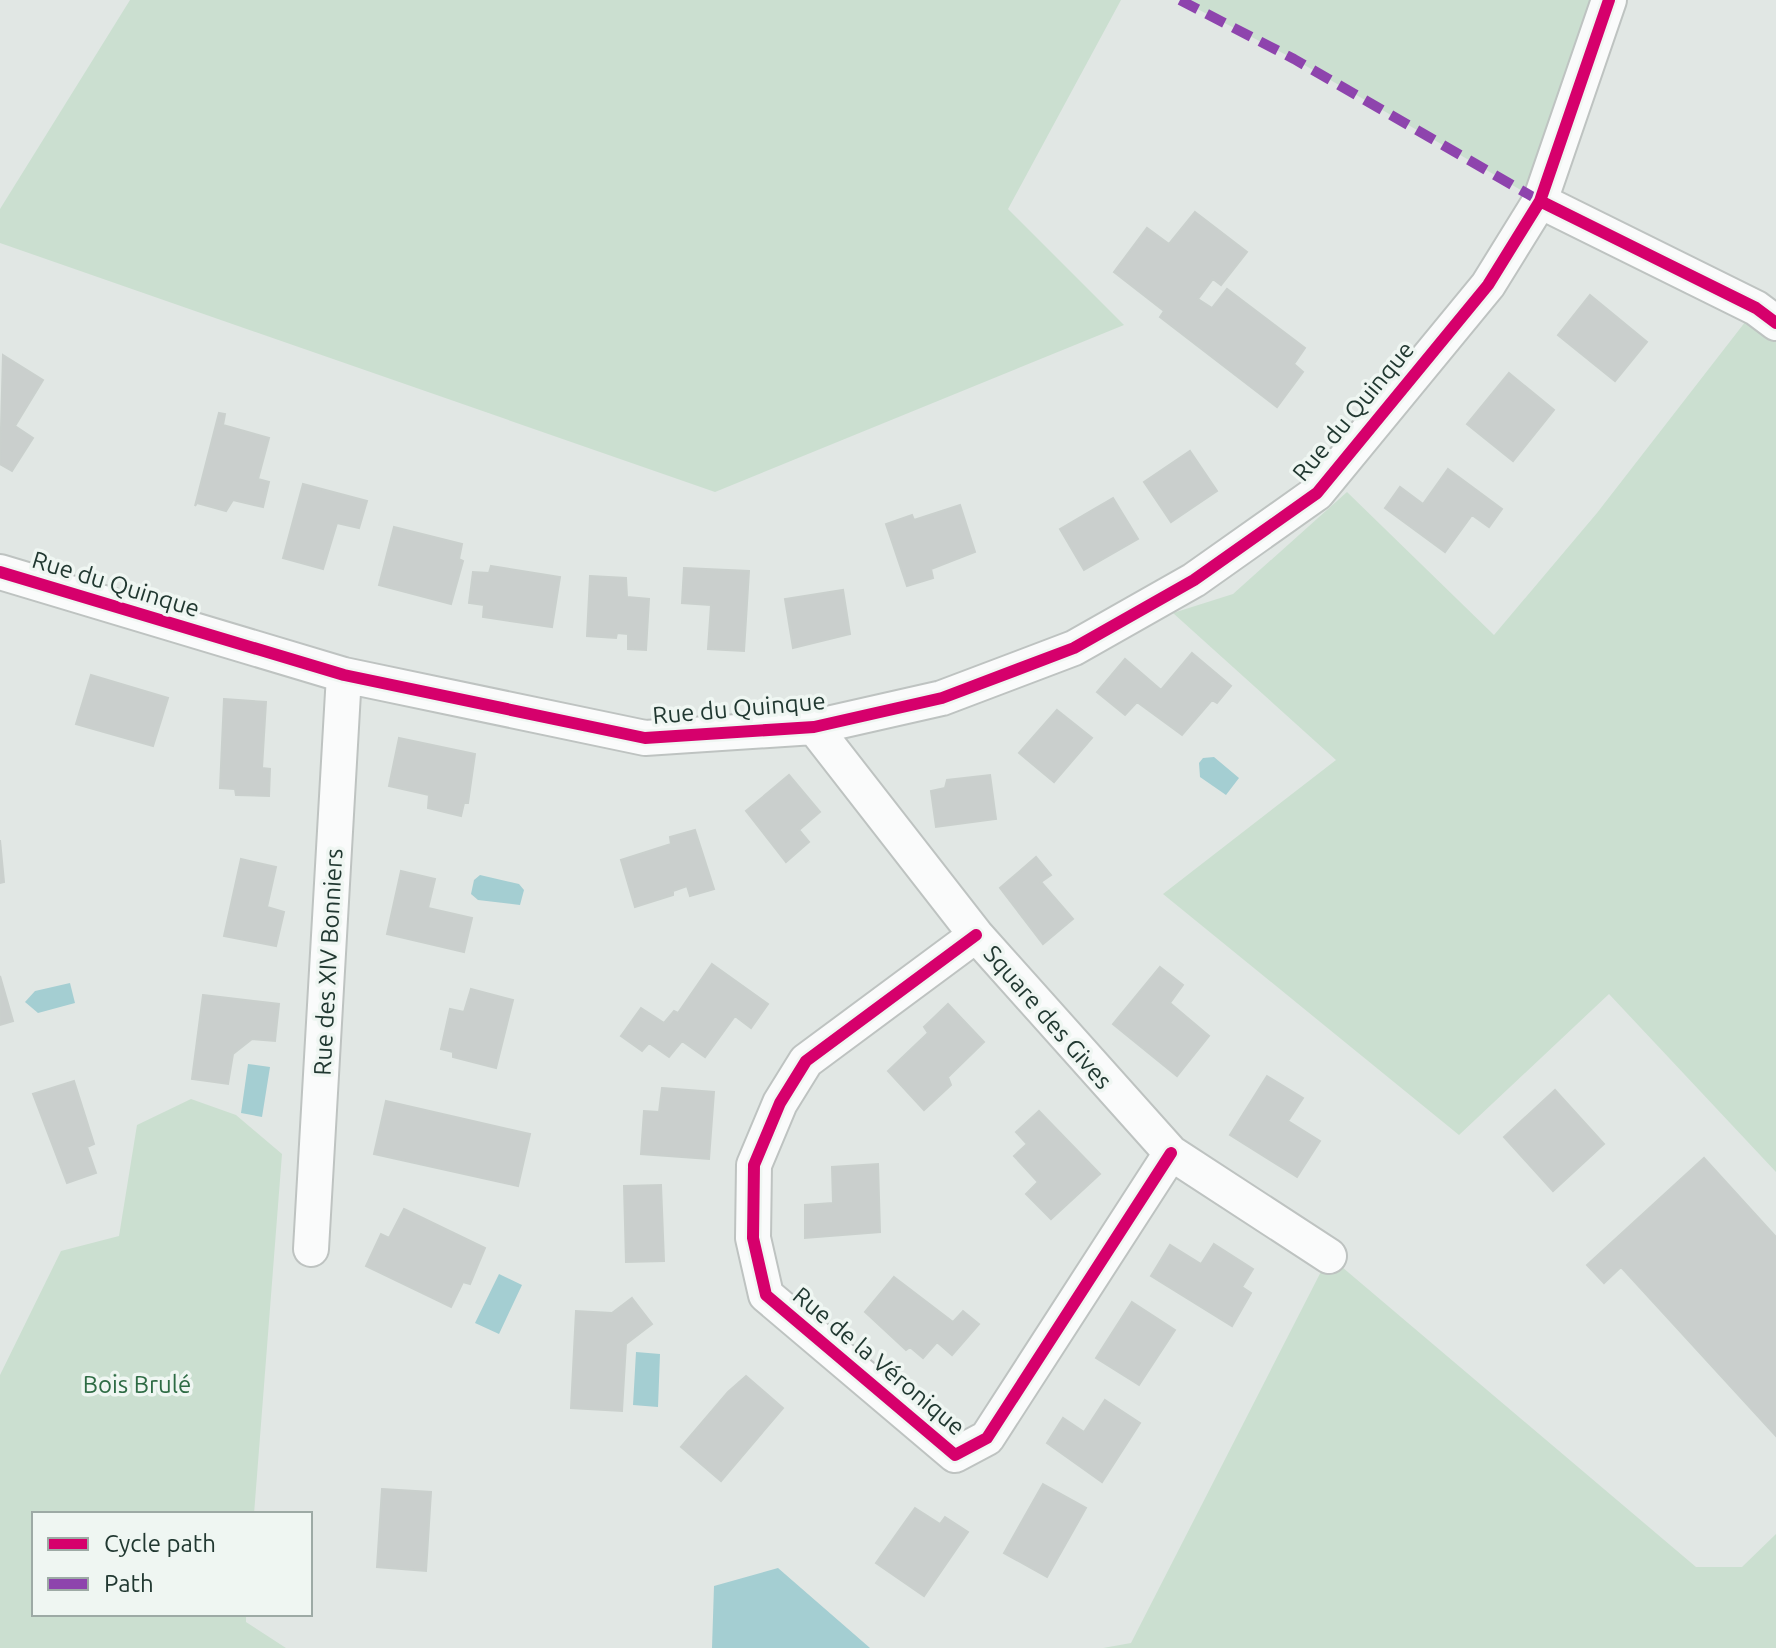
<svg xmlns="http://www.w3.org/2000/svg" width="1776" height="1648" viewBox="0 0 1776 1648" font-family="Ubuntu,sans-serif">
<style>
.green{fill:#cbdfd0}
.water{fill:#a4ced2}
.building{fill:#cacfcd;stroke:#cad0cd;stroke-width:2}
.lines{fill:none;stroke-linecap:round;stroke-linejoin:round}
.minor-casing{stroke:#bec3c1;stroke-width:38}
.minor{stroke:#fafbfb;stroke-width:34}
.quiet{stroke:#8e44ad;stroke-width:10;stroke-dasharray:20 10;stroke-linecap:butt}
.cycleway-casing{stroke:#eff6f2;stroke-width:17}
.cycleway{stroke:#d6006c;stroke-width:12}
.labels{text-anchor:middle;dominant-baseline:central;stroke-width:7;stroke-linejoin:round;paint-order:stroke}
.street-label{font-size:24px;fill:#213831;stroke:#eff6f2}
.park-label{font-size:24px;fill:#2e6b44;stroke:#eff6f2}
</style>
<rect width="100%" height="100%" fill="#e1e7e4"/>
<!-- green -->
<path class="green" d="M130 0H1121L1008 209 1124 325 715 492 0 243V209Z
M1180 0H1609L1540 201 1294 59Z
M1756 308 1776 323V1172L1609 994 1459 1135 1163 894 1336 760 1173 613 1233 594 1347 492 1494 635 1597 513Z
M191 1099 236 1115 282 1154 254 1514H34V1614H246V1622L286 1648H0V1375L61 1251 119 1236 137 1125Z
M1329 1256 1696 1567H1742L1776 1534V1648H1103L1131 1643Z"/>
<!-- water -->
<path class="water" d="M1214 757 1239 778 1226 795 1200 777 1199 763 1203 758Z
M480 875 519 884 524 890 520 905 478 900 471 894 474 880Z
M70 983 75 1003 38 1013 25 1002 35 991Z
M248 1064 270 1067 262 1117 241 1113Z
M499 1274 522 1285 499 1334 475 1323Z
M636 1352 660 1354 658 1407 633 1405Z
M778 1568 870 1648H712L714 1586Z"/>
<!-- building -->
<path class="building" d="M1195 212 1247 252 1221 285 1213 279 1198 299 1212 308 1227 289 1305 348 1294 364 1303 372 1277 407 1160 317 1164 311 1114 272 1147 228 1169 244Z
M1590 295 1647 342 1615 381 1558 335Z
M3 355 43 380 15 426 33 438 12 471 0 464Z
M1509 373 1554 410 1513 461 1467 424Z
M219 413 225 414 223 425 269 438 258 479 269 482 263 507 233 500 226 511 197 503 195 506Z
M1190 451 1217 491 1171 522 1144 482Z
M1448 469 1502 509 1489 527 1472 515 1445 552 1385 508 1400 487 1423 504Z
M303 484 367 501 359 528 337 523 323 569 283 558Z
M1113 498 1138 539 1084 570 1060 529Z
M960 505 975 552 931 569 933 578 907 586 886 524 912 515 914 520Z
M394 527 462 544 459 559 463 561 451 604 379 585Z
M491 566 560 577 552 627 483 617 484 605 469 603 473 572 489 573Z
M684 568 749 571 744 651 708 649 711 605 682 603Z
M590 576 626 578 627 597 649 599 646 650 628 649V634L617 633 616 638 587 636Z
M843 590 850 634 793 648 785 599Z
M1192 653 1231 686 1217 703 1212 700 1182 735 1137 702 1125 715 1097 692 1125 659 1161 690Z
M91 675 168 698 153 746 76 724Z
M224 699 266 702 262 768 270 769 269 796 236 795 235 789 220 788Z
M1057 710 1092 738 1054 782 1019 753Z
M399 738 475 754 468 803H464L461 816 428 808 429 795 389 786Z
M789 775 820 812 799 830 809 842 786 862 746 811Z
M990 775 996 819 936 827 931 791 945 788 947 780Z
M695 830 714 889 690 896 687 886 673 891V895L635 907 621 860 671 844 670 837Z
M0 840 4 882 0 883Z
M1036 857 1051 875 1041 882 1073 919 1043 944 1000 888Z
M241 859 276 867 267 907 284 912 276 946 224 936Z
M401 871 435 879 428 908 472 918 464 952 387 934Z
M712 964 768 1004 751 1028 735 1016 705 1057 682 1041 669 1057 649 1043 642 1051 621 1036 641 1008 664 1023 674 1011 678 1013Z
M1160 967 1183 985 1170 1003 1209 1036 1177 1076 1113 1024Z
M0 976 13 1021 0 1025Z
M471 989 513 1000 496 1068 453 1057V1052L441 1049 450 1009 464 1012Z
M203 995 279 1004 275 1041 252 1039 233 1054 228 1084 192 1079Z
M948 1004 984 1042 948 1077 951 1085 924 1110 888 1071 928 1033 924 1027Z
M1267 1076 1303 1098 1288 1121 1320 1141 1297 1177 1230 1135Z
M74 1081 94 1144 87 1147 96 1173 67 1183 33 1094Z
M662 1088 714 1092 709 1159 641 1154 644 1111 659 1112Z
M1555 1090 1604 1144 1553 1191 1504 1137Z
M386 1101 530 1134 518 1186 374 1154Z
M1039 1111 1100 1174 1051 1219 1026 1194 1038 1182 1014 1156 1027 1144 1016 1132Z
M1704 1158 1776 1237V1436L1621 1267 1604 1283 1587 1265Z
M878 1164 880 1232 805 1238V1205L833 1203 832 1167Z
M661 1185 664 1261 626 1262 624 1186Z
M404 1209 485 1248 470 1284 463 1282 451 1307 366 1266 381 1234 389 1238Z
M1214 1244 1253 1269 1242 1287 1251 1293 1232 1326 1151 1276 1170 1245 1201 1264Z
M894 1277 953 1322 963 1311 979 1324 952 1355 937 1342 923 1358 910 1347 906 1350 865 1312Z
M632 1298 652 1324 626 1344 622 1411 571 1408 576 1311 612 1313Z
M1132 1302 1175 1330 1139 1385 1096 1358Z
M746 1376 783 1408 721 1481 681 1447 728 1392Z
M1105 1400 1140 1423 1102 1482 1047 1443 1063 1418 1084 1432Z
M1043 1484 1086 1508 1047 1577 1004 1553Z
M382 1489 431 1492 426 1571 377 1567Z
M915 1508 940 1524 945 1517 968 1532 924 1596 876 1563Z"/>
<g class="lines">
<!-- minor casing -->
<g class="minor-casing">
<path id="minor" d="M1540 201 1756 308 1776 323
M0 572 344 675 645 738 814 727 942 698 1074 648 1194 580 1317 493 1488 285 1540 201 1609 0
M814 727 976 935 1171 1153 1329 1256
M976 935 806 1061 780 1103 754 1165 753 1238 766 1295 955 1455 987 1438 1171 1153
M311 1249 344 675"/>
</g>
<!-- minor -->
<use href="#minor" class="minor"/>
<!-- quiet -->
<path class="quiet" d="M1180 0 1294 59 1540 201"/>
<!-- cycleway casing -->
<g class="cycleway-casing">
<path id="cycleway" d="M1540 201 1756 308 1776 323
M0 572 344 675 645 738 814 727 942 698 1074 648 1194 580 1317 493 1488 285 1540 201 1609 0
M976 935 806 1061 780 1103 754 1165 753 1238 766 1295 955 1455 987 1438 1171 1153"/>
</g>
<!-- cycleway -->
<use href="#cycleway" class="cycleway"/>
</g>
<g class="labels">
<!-- street labels -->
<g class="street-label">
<text transform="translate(1353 411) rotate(-50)">Rue du Quinque</text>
<text transform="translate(116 584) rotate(17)">Rue du Quinque</text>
<text transform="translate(739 708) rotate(-5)">Rue du Quinque</text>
<text transform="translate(328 962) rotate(-87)">Rue des XIV Bonniers</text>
<text transform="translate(1048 1017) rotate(49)">Square des Gives</text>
<text transform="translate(879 1361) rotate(40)">Rue de la Véronique</text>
</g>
<!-- park labels -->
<g class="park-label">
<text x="137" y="1384">Bois Brulé</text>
</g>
</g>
<!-- legend -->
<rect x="32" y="1512" width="280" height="104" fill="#eff6f2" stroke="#9daaa5" stroke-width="2"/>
<rect x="48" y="1538" width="40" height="12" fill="#d6006c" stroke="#9daaa5" stroke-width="2"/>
<text x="104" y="1552" font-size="24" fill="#213831">Cycle path</text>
<rect x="48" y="1578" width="40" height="12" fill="#8e44ad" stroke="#9daaa5" stroke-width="2"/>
<text x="104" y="1592" font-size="24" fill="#213831">Path</text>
</svg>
